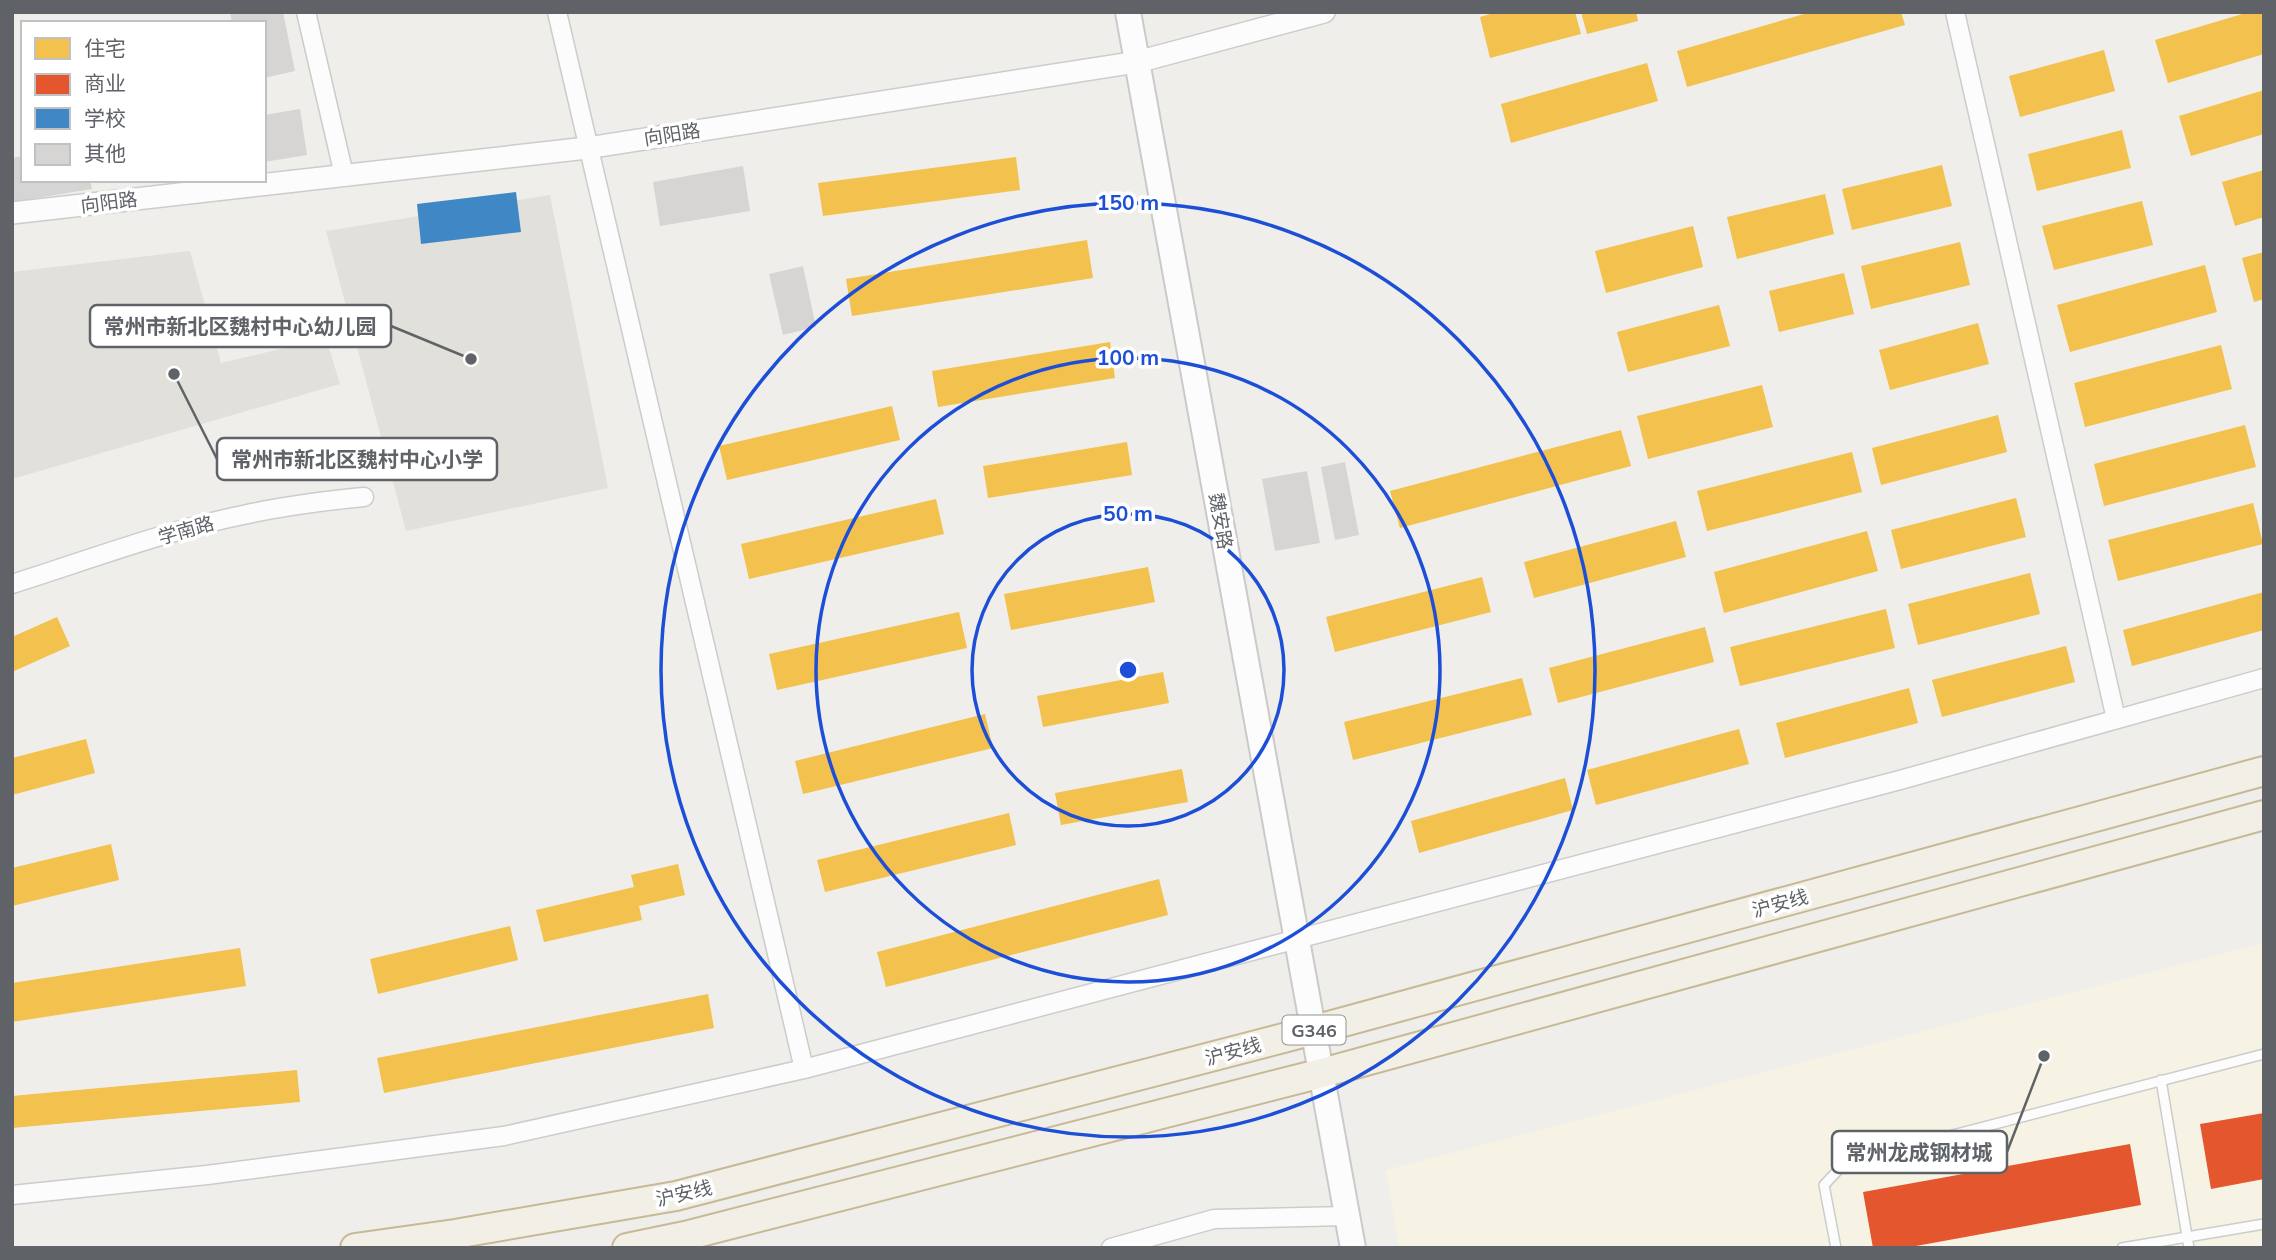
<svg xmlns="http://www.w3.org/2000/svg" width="2276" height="1260" viewBox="0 0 2276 1260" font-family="Mulish,'Noto Sans SC',sans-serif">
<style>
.commercial{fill:#f7f3e4}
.education{fill:#e2e0da}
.homes{fill:#f2c14e}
.shops{fill:#e4572e}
.schools{fill:#3f88c5}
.building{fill:#d6d5d3}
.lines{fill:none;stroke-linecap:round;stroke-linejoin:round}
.service-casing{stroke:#cbcccc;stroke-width:12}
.minor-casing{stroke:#cbcccc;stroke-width:21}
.tertiary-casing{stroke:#cbcccc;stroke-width:24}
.secondary-casing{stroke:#cacacb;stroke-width:28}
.trunk-casing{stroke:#c8b996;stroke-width:32}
.service{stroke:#fdfcfc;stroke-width:9}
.minor{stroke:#fdfcfc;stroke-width:18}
.tertiary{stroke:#fdfcfc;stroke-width:21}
.secondary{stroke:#fdfcfc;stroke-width:24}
.trunk{stroke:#f2f0e6;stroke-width:28}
.ring{fill:none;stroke:#1d4ed8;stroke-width:3.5}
.labels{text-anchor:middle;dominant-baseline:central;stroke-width:7;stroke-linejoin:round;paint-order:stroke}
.shield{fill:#fff;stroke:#8f9295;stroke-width:2}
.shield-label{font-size:18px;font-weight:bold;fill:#5f6368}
.street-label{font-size:19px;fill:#5f6368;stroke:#fff}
.centre{fill:#1d4ed8;stroke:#fff;stroke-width:3.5}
.ring-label{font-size:21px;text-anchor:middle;font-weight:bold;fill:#1d4ed8;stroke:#fff;stroke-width:7;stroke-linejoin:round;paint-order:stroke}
.leader{fill:none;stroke:#5f6368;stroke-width:2.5}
.callout-dot{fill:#5f6368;stroke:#fff;stroke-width:2.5}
.callout{fill:#fff;stroke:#5f6368;stroke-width:2.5}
.callout-label{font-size:21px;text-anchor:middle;font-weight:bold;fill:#5f6368}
</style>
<rect width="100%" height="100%" fill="#efeeea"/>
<!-- commercial -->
<path class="commercial" d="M2264 943V1248H1399L1386 1170Z"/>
<!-- education -->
<path class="education" d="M550 195 608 488 406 531 326 231Z
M190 251 221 363 326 338 340 384 12 479V272Z"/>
<!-- homes -->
<path class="homes" d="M1497 12H1575L1581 34 1490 58 1480 17Z
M1581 12H1636L1638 21 1587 34Z
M1811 12H1901L1905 25 1687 87 1677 51Z
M2249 12H2264V54L2168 83 2155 40Z
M2104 50 2115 91 2020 117 2009 76Z
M1647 63 1658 101 1511 143 1501 104Z
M2264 90V134L2191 156 2179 116Z
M2122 130 2131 168 2037 191 2028 154Z
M1016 157 1020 190 823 216 818 183Z
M1942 165 1952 206 1852 230 1842 189Z
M2264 170V217L2235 226 2222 182Z
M1825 194 1834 234 1737 259 1727 217Z
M2142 201 2153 245 2054 270 2042 226Z
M1693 226 1703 267 1606 293 1595 251Z
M1087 240 1093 278 852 316 846 279Z
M1960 242 1970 285 1871 309 1861 266Z
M2264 252V299L2254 302 2242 258Z
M2205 265 2217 312 2070 352 2057 305Z
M1844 273 1854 314 1779 332 1769 291Z
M1719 305 1730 346 1628 372 1617 332Z
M1978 323 1989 364 1890 390 1879 350Z
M1110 342 1115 378 938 407 932 371Z
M2221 345 2232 389 2085 427 2074 383Z
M1762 385 1773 427 1648 459 1637 416Z
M892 406 900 440 727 480 719 446Z
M1998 415 2007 452 1881 485 1872 448Z
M2245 425 2256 467 2104 506 2094 464Z
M1621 430 1631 466 1400 528 1390 491Z
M1127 442 1132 475 988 498 983 466Z
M1852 452 1862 492 1707 531 1697 491Z
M2016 498 2026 537 1901 569 1891 530Z
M936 499 944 534 749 579 741 544Z
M2253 503 2263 544 2118 581 2108 540Z
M1676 521 1686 557 1534 598 1524 562Z
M1867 531 1878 571 1724 613 1714 572Z
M1148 567 1155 602 1011 630 1004 594Z
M2030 573 2040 614 1918 645 1908 604Z
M1482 577 1491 612 1335 652 1326 617Z
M2264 592V630L2132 666 2123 630Z
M1886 609 1895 648 1740 686 1730 647Z
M959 612 967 648 777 690 769 654Z
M57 617 70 646 12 672V637Z
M1705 627 1714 662 1558 703 1549 668Z
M2066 646 2075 682 1942 717 1932 680Z
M1163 672 1169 703 1043 727 1037 696Z
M1522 678 1532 715 1353 760 1344 722Z
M1909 688 1918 723 1785 758 1776 723Z
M985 714 993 748 803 794 795 761Z
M1739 729 1749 764 1596 805 1587 770Z
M86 739 95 773 12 795V758Z
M1182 769 1188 802 1061 825 1055 793Z
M1565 778 1573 810 1419 853 1411 821Z
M1009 813 1016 845 825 892 817 860Z
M111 844 119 880 12 906V868Z
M678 864 685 895 639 906 642 920 544 942 536 910 634 887 631 875Z
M1159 879 1168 915 886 987 877 952Z
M510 926 518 960 378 994 370 959Z
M240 948 246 986 12 1022V983Z
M708 994 714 1028 384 1093 377 1058Z
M297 1070 300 1102 12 1128V1096Z"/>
<!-- shops -->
<path class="shops" d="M2264 1113V1179L2211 1189 2200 1124Z
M2130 1144 2141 1205 1905 1248H1873L1863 1192Z"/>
<!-- schools -->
<path class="schools" d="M516 192 521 232 421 244 417 204Z"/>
<!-- building -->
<path class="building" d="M230 12H283L295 71 264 78V23H232Z
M300 109 307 155 264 162V115Z
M23 156V180H90L92 189 12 202V158Z
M743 166 750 211 660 226 653 182Z
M803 266 816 327 783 335 769 274Z
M1345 462 1359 535 1335 540 1321 467Z
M1307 471 1320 543 1275 551 1262 479Z"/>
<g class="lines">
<!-- service casing -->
<g class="service-casing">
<path id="service" d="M2161 1080 2189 1248
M1836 1248 1824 1185 1845 1163 2264 1054
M2122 1248 2264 1224"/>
</g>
<!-- minor casing -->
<g class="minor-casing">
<path id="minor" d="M306 12 344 175
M557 12 804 1069
M1955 12 2116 719
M12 584C88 560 165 531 243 515 283 506 323 501 364 497
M12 1195 207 1175 504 1136 804 1069 1900 780 2264 678
M1111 1248 1214 1219 1347 1216"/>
</g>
<!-- tertiary casing -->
<g class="tertiary-casing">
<path id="tertiary" d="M12 213 587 148 1137 62 1324 12"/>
</g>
<!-- secondary casing -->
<g class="secondary-casing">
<path id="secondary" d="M1128 12 1353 1248"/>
</g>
<!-- trunk casing -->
<g class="trunk-casing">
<path id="trunk" d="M355 1248 455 1234 676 1196 1314 1030 2264 771
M627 1248 685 1236 1322 1073 2264 815"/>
</g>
<!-- service -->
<use href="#service" class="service"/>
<!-- minor -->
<use href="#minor" class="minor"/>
<!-- tertiary -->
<use href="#tertiary" class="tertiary"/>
<!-- secondary -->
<use href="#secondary" class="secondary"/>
<!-- trunk -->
<use href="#trunk" class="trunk"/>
</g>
<!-- distance rings -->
<g class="ring">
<circle cx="1128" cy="670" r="156"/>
<circle cx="1128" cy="670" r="312"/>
<circle cx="1128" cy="670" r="467"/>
</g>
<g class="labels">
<!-- shield labels -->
<rect class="shield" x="1282.5" y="1015.5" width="63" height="29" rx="5"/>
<g class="shield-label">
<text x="1314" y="1030">G346</text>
</g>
<!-- street labels -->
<g class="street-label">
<text transform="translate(672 134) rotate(-9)">向阳路</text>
<text transform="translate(109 202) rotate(-7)">向阳路</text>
<text transform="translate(1221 521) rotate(80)">魏安路</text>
<text transform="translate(186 530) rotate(-16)">学南路</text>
<text transform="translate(1780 903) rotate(-15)">沪安线</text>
<text transform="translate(1233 1051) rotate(-15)">沪安线</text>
<text transform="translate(684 1193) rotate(-13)">沪安线</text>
</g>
</g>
<circle cx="1128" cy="670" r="10" class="centre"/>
<g class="ring-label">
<text x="1128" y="210">150 m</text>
<text x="1128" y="365">100 m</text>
<text x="1128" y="521">50 m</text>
</g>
<!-- callouts -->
<path class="leader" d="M471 359L391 326M174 374L217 459M2044 1056L2007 1152"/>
<g class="callout-dot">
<circle cx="471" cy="359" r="7"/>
<circle cx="174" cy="374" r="7"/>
<circle cx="2044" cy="1056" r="7"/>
</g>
<g class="callout">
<rect x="90" y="305" width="301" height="42" rx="7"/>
<rect x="217" y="438" width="280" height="42" rx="7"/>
<rect x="1832" y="1131" width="175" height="42" rx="7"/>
</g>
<g class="callout-label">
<text x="240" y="334">常州市新北区魏村中心幼儿园</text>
<text x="357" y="467">常州市新北区魏村中心小学</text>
<text x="1919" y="1160">常州龙成钢材城</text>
</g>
<!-- border -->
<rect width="2276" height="1260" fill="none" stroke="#5f6368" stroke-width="28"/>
<!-- legend -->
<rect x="21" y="21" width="245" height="161" fill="#ffffff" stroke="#bfc1c3" stroke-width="2"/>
<rect x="35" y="38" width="35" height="21" fill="#f2c14e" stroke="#bfc1c3" stroke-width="2"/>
<text x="84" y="56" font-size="21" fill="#5f6368">住宅</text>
<rect x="35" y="74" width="35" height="21" fill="#e4572e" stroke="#bfc1c3" stroke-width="2"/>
<text x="84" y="91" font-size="21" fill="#5f6368">商业</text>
<rect x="35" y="108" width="35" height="21" fill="#3f88c5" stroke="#bfc1c3" stroke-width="2"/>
<text x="84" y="126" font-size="21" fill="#5f6368">学校</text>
<rect x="35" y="144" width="35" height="21" fill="#d6d5d3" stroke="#bfc1c3" stroke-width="2"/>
<text x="84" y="161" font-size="21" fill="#5f6368">其他</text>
</svg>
